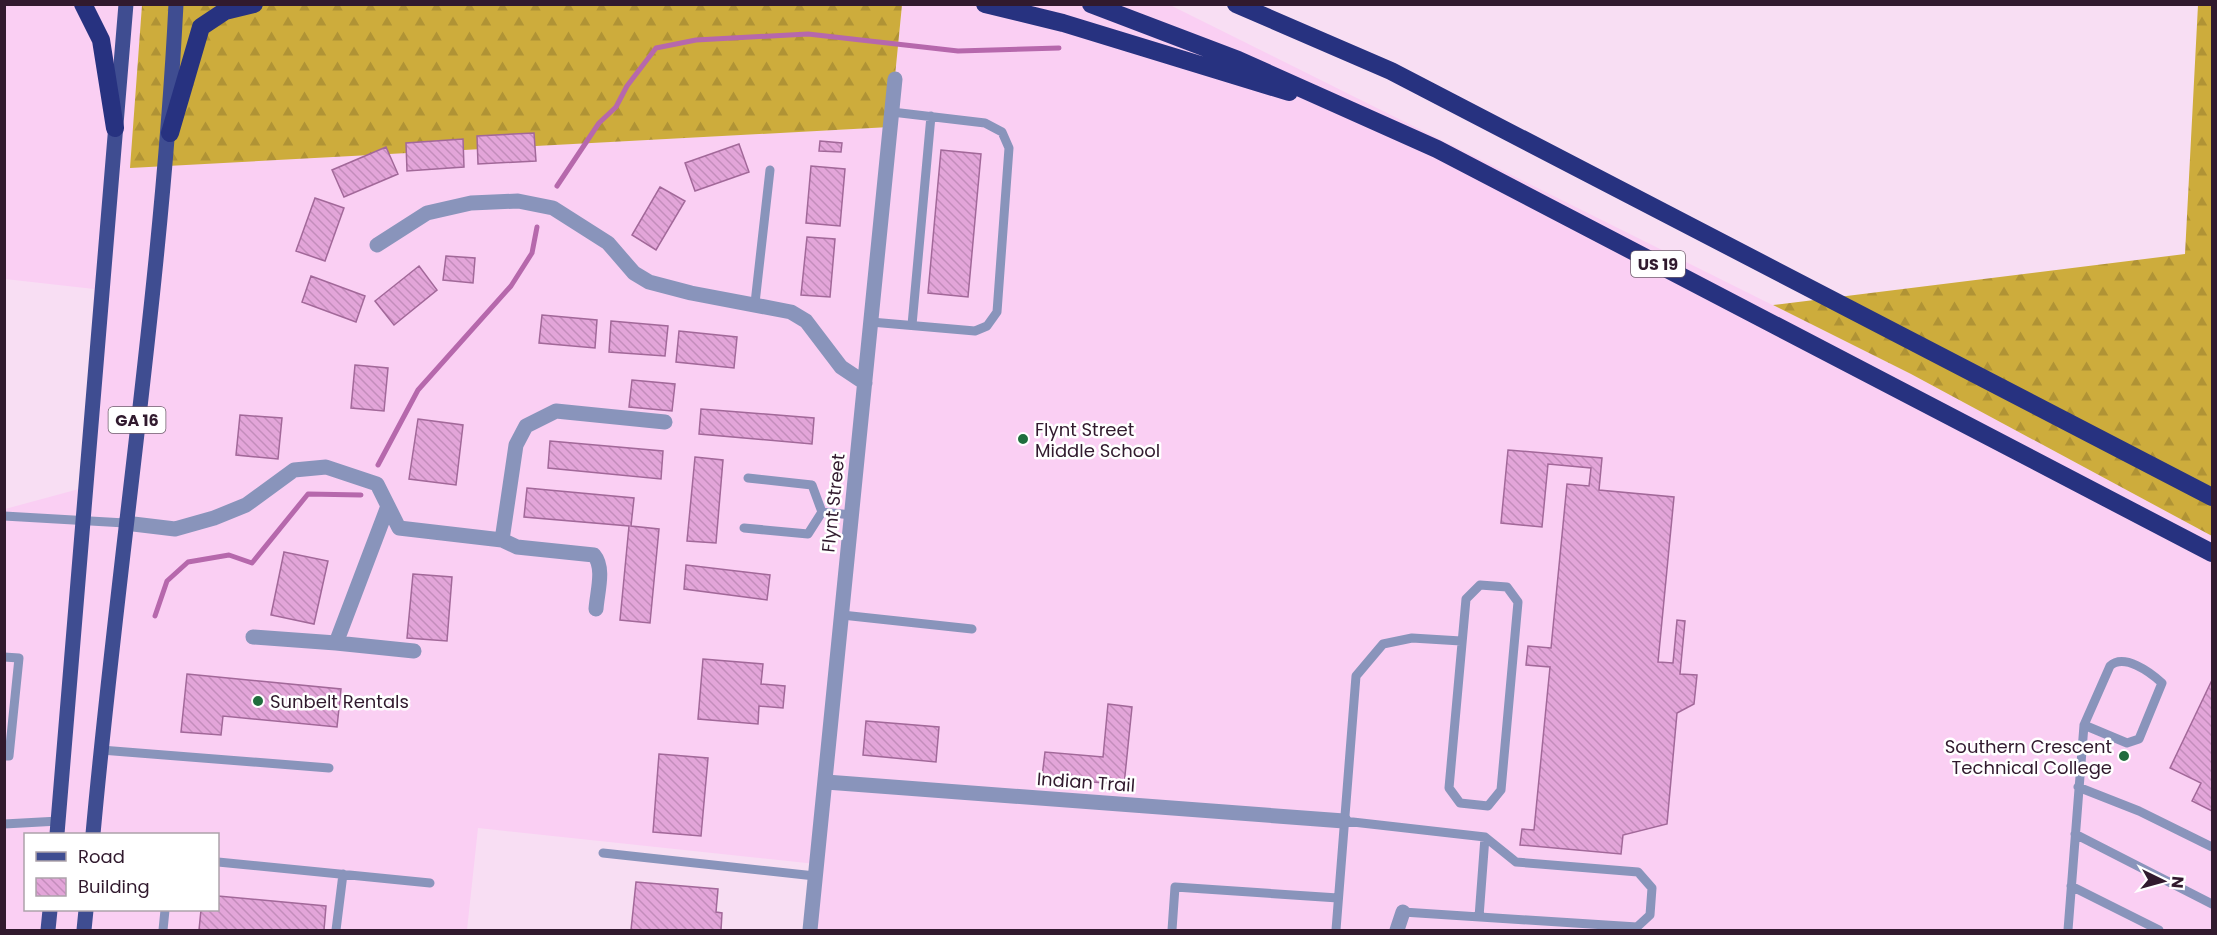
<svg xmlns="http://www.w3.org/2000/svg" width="2217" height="935" viewBox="0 0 2217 935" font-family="Poppins,sans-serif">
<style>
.built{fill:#facff3;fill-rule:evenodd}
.forest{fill:url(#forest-firs)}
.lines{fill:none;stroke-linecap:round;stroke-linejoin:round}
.stream{stroke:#b668ac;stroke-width:5}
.building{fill:url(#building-back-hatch);stroke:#a26899;stroke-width:1.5}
.service{stroke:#8994bb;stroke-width:9}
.minor{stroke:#8994bb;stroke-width:15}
.primary{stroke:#3f4d91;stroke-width:15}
.motorway{stroke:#273280;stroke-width:18}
.poi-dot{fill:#1f6d3d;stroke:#fff;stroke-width:2}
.labels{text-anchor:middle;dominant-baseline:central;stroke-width:5;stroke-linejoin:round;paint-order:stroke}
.shield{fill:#fff;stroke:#6f5f6d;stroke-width:1.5}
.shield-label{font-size:16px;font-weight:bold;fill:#311a2e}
.poi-label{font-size:18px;fill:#311a2e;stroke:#fff;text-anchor:start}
.street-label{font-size:18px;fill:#311a2e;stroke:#fff}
</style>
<defs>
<pattern id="forest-firs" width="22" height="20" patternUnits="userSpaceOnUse" patternTransform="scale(1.5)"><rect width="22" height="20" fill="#cdac3c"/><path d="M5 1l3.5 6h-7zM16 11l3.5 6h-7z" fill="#b09335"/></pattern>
<pattern id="building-back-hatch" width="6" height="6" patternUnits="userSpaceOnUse" patternTransform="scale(1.5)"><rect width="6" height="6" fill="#e3a5d9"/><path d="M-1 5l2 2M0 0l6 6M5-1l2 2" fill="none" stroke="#c38dbb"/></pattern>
</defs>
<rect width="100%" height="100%" fill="#f8def3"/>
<!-- built -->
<path class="built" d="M5 5H142L131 167 890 127 902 5H1170L1911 374 2212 536V930H810L816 864 478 828 467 930H5V509L90 486 94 289 5 279ZM26 834H218V910H26Z"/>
<!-- forest -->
<path class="forest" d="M142 5H902L890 127 130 168Z
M2198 5H2212V536L1911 374 1773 305 2185 254Z"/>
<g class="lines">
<!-- stream -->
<path class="stream" d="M557 186 599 123 616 107 627 86 656 48 696 40 808 34 958 51 1059 48
M378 465 418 390 511 286 532 253 537 227
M155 616 167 581 188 562 229 555 252 563 308 494 361 495"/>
</g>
<!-- building -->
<path class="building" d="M534 133 536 161 478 164 477 136Z
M463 139 464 167 407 171 406 143Z
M820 141 842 143 841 152 819 151Z
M739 144 749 172 695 191 685 163Z
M386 147 398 174 344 197 332 170Z
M941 150 981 154 968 297 928 293Z
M811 166 845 169 840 226 806 223Z
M660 187 685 201 656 250 632 235Z
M315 198 344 208 325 261 296 251Z
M807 237 835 239 830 297 801 295Z
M446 256 475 258 473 283 443 280Z
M419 266 437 290 394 325 375 301Z
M311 276 365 296 356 322 302 302Z
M542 315 597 320 595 348 539 343Z
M611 321 668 326 665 356 609 352Z
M679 331 737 337 734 368 676 362Z
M355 365 388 368 384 411 351 408Z
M632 380 675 384 672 411 629 407Z
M701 409 814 418 812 444 699 434Z
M240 415 282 418 278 459 236 455Z
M418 419 463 425 456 485 409 479Z
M550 441 663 451 661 479 548 468Z
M1508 450 1602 458 1599 490 1674 497 1658 662 1673 663 1677 620 1685 621 1680 674 1697 675 1694 704 1677 713 1667 824 1623 835 1621 854 1520 845 1522 829 1534 830 1550 667 1526 665 1528 646 1551 648 1567 484 1589 486 1591 468 1548 464 1542 527 1501 523Z
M695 457 723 460 716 543 687 541Z
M527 488 634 498 631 526 659 529 650 623 620 620 629 526 524 517Z
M284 552 328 561 314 624 271 615Z
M686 565 770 575 767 600 684 589Z
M413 574 452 577 447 641 407 638Z
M703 659 763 664 761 684 785 686 783 708 759 706 758 724 698 719Z
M187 674 341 689 337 727 223 716 221 735 181 732Z
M2212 680V811L2192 801 2201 783 2170 768Z
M1108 704 1132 707 1124 785 1042 777 1045 752 1103 757Z
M866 721 939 727 936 762 863 755Z
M659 754 708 758 701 836 653 832Z
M636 882 718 889 716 912 722 913 721 930H631Z
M218 896 326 906 324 930H199L201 910H218Z"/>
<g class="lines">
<!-- service -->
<path class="service" d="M755 303 770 170
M871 322 975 331 987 326 997 312 1009 148 1002 132 985 123 892 112
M912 325 931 116
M748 478 812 485 822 512
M4 516 125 523
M744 528 808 534 822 512 852 515
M1480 585 1507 587 1518 602 1501 790 1488 806 1460 803 1449 788 1466 599Z
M842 615 972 629
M4 657 19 658 9 756H4
M101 750 329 768
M2078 787 2139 811 2212 847
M1344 821 1485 837 1516 862 1638 872 1652 888 1650 915 1637 927 1403 912
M4 824 59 821
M2075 834 2212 904
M603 853 815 876
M218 862 430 883
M2071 886 2159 930
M1479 917 1485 837
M163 930 165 910
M336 930 343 874
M1172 930 1175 887 1338 898
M1336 930 1356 676 1383 644 1412 638 1461 641
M2068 930 2084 725 2110 666C2124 653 2150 672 2162 683L2139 739 2127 743 2084 725"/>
<!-- minor -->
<path class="minor" d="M377 245 427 213 471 203 518 201 553 208 608 243 634 273 649 282 691 293 791 312 806 321 841 367 865 383
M388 506 336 643 414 651
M125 523 175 529 214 518 246 505 294 470 326 467 377 484 399 528 502 540 516 445 526 426 556 411 665 422
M502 540 517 547 594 555C605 568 597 593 596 609
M253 637 336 643
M826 782 1344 821
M810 930 895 79
M1397 930 1403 912"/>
<!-- primary -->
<path class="primary" d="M57 834 126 4
M93 834C118 558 162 282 176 4
M48 930 50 910
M84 930 86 910"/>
<!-- motorway -->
<path class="motorway" d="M83 4 101 40 115 128
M985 4 1063 23 1289 92
M1091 4 1238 60 1437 149 2212 553
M1236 4 1391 71 2212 497
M170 133 201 27 225 11 254 4"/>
</g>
<!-- markers -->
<g class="poi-dot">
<circle cx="1023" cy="439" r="6"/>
<circle cx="258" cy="701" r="6"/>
<circle cx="2124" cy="756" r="6"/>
</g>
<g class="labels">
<!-- shield labels -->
<g class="shield">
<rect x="1631" y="251" width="54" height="26" rx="4.5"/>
<rect x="108.5" y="407" width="57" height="26" rx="4.5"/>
</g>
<g class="shield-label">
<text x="1658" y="264">US 19</text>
<text x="137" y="420">GA 16</text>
</g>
<!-- poi labels -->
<g class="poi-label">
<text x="1035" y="429">Flynt Street<tspan x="1035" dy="21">Middle School</tspan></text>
<text x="270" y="701">Sunbelt Rentals</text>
<text x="2112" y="746" text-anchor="end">Southern Crescent<tspan x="2112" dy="21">Technical College</tspan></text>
</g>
<!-- street labels -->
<g class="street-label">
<text transform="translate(833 503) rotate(-84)">Flynt Street</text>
<text transform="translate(1086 782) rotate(4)">Indian Trail</text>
</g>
</g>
<!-- border -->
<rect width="2217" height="935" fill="none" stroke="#311a2e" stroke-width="12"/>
<!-- legend -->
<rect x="24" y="833" width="195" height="78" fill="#ffffff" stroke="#ada3ab" stroke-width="1.5"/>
<rect x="36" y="852" width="30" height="9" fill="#3f4d91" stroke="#ada3ab" stroke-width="1.5"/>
<text x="78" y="863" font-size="18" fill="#311a2e">Road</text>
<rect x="36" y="878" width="30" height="18" fill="url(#building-back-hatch)" stroke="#ada3ab" stroke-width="1.5"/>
<text x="78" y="893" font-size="18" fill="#311a2e">Building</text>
<!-- north arrow -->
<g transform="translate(2163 881) rotate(95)" stroke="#ffffff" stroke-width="4.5" paint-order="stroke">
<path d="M0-4.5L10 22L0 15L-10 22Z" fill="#311a2e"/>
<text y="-9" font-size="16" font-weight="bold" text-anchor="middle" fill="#311a2e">N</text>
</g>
</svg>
